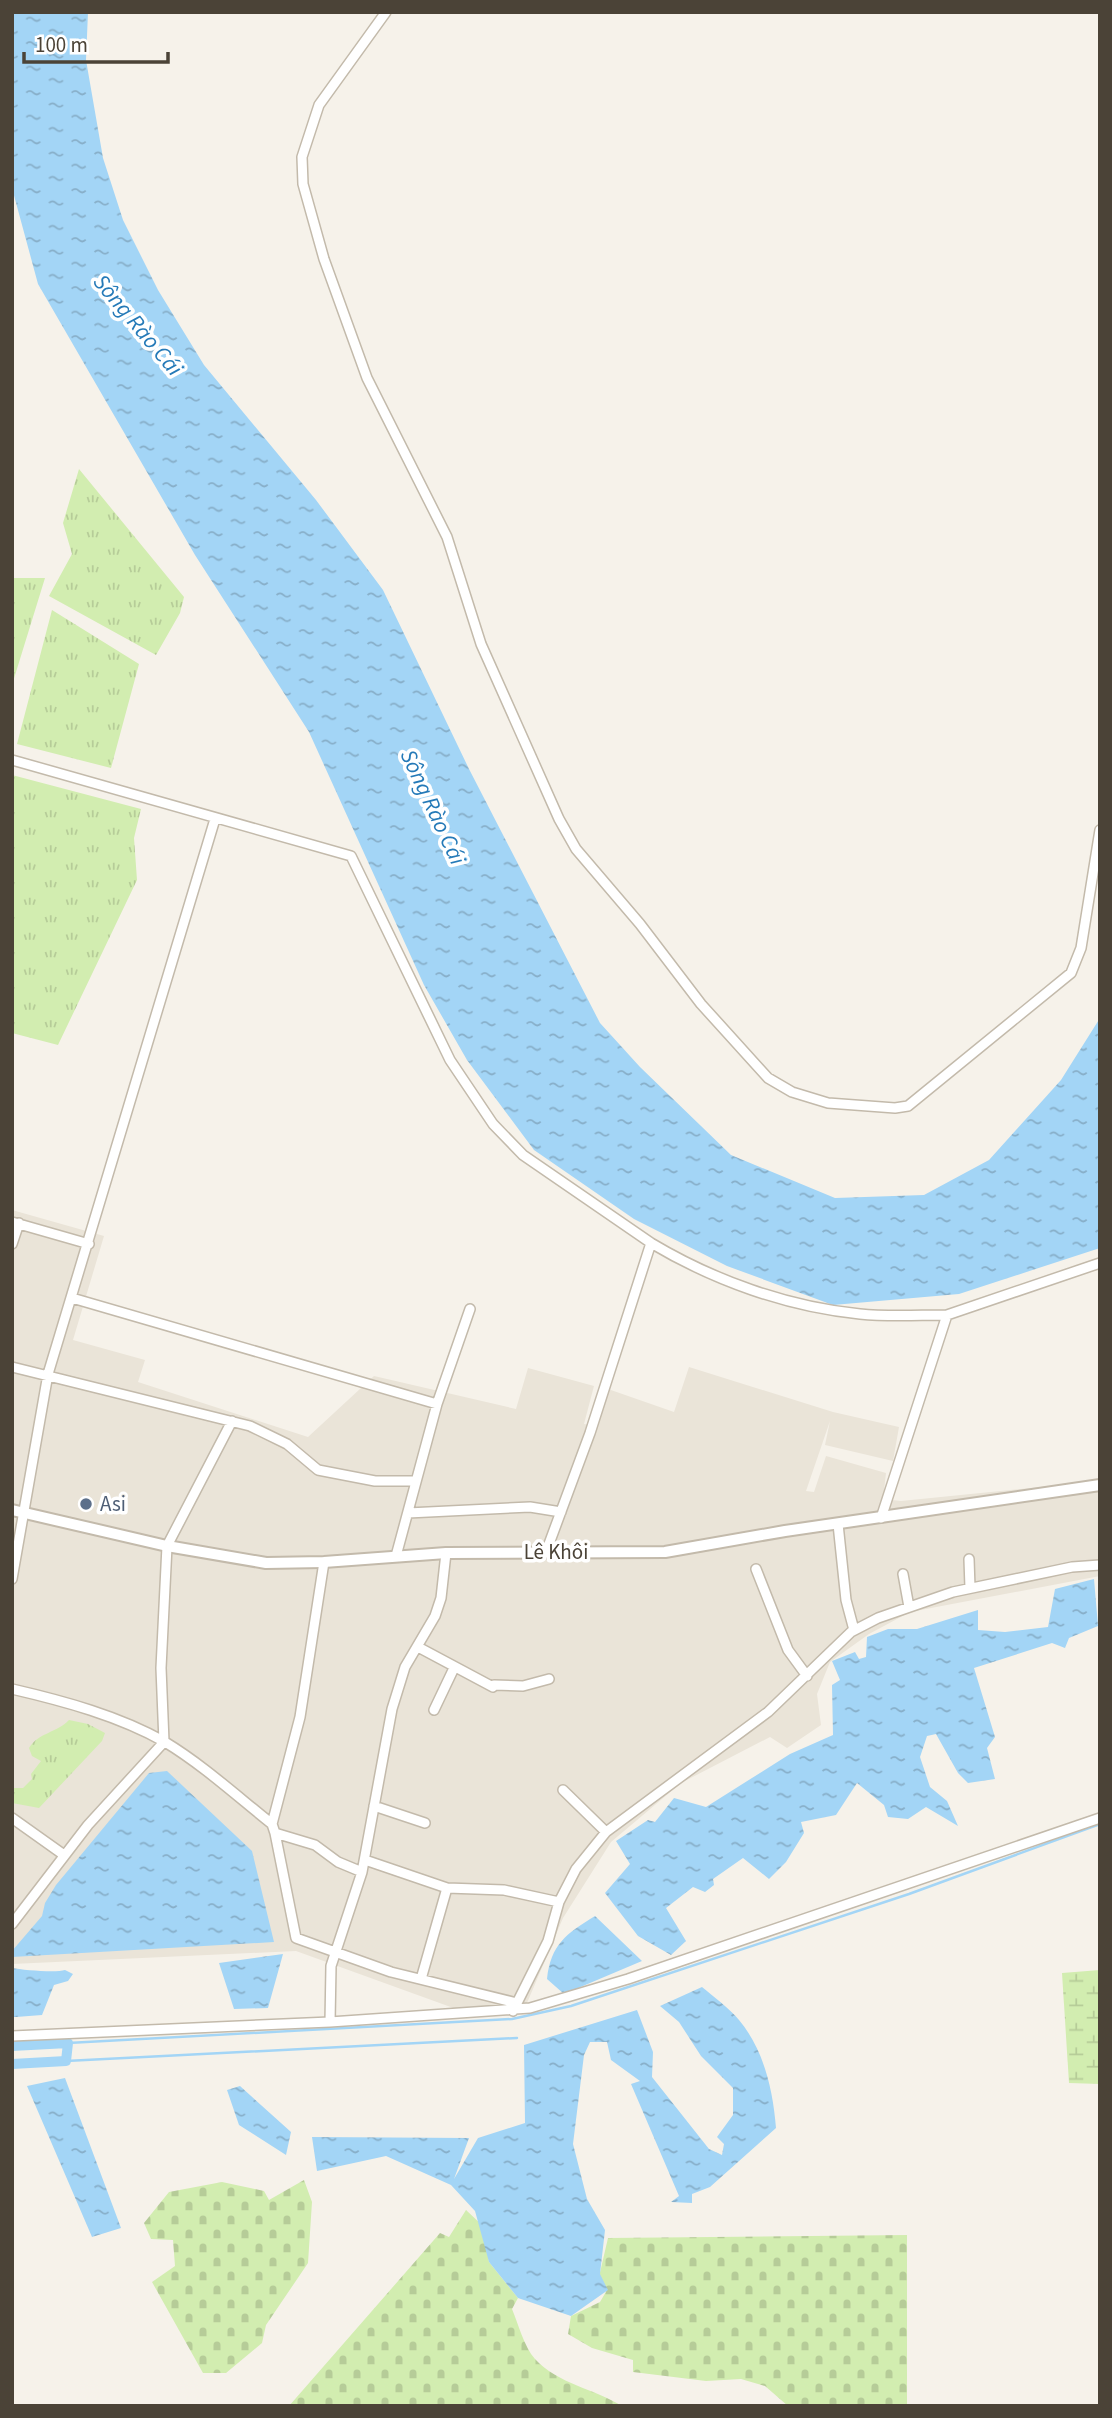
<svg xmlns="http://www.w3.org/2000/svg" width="1112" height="2418" viewBox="0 0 1112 2418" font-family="'Source Sans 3',sans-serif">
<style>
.residential{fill:#eae4d8}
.grass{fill:url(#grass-tufts)}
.wetland{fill:url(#wetland-marsh)}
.cemetery{fill:url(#cemetery-stones)}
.water{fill:url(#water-ripples)}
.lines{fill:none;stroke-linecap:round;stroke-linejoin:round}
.stream{stroke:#a3d5f6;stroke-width:2.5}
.canal{stroke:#a3d5f6;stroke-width:10}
.minor-casing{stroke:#c3baab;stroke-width:12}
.tertiary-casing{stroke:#c3baab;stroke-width:14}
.minor{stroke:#fff;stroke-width:9}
.tertiary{stroke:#fff;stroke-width:10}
.service-dot{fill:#5c6f8a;stroke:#fff;stroke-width:2.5}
.labels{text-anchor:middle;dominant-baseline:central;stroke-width:7;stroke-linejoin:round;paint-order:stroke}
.service-label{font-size:21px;fill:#4e5e75;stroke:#fff;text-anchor:start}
.street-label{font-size:21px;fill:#4b4337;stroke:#fff}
.water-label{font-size:23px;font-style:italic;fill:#257ab8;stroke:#fff}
</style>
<defs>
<pattern id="grass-tufts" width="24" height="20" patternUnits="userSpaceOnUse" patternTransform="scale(1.75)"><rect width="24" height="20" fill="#d2edb0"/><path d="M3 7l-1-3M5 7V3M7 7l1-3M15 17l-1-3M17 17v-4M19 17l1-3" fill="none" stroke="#b6cc98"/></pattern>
<pattern id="wetland-marsh" width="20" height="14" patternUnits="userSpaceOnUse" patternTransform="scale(1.75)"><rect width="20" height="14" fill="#d2edb0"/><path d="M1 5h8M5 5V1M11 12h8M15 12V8" fill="none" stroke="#b6cc98"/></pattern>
<pattern id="cemetery-stones" width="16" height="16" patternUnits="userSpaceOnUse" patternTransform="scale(1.75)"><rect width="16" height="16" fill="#d2edb0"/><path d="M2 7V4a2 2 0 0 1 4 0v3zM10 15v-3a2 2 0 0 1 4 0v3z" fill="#b6cc98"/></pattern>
<pattern id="water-ripples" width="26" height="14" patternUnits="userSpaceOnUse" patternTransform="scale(1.75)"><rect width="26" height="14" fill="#a3d5f6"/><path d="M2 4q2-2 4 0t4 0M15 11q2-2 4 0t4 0" fill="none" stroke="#87aec8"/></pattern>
</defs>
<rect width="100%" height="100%" fill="#f6f2ea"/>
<!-- residential -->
<path class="residential" d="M12 1210 104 1236 73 1340 145 1360 138 1382 308 1437 374 1376 516 1409 528 1368 594 1386 584 1424 594 1426 608 1389 674 1412 689 1367 833 1412 899 1427 893 1461 825 1445 830 1421 806 1491 814 1492 826 1456 886 1473 883 1499 901 1501 1100 1481V1576L910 1612 869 1634 830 1662 817 1694 821 1725 787 1748 770 1737 681 1783 611 1842 563 1918 524 2010 470 2014 296 1951 12 1964Z"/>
<!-- grass -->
<path class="grass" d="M79 469 184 597 180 613 156 655 49 596 72 554 63 523Z
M12 578H45L12 685Z
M52 610 139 664 111 768 17 744Z
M12 775 141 809 134 838 137 880 58 1045 12 1033Z
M69 1720 88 1724 105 1733 102 1741 39 1808 12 1803V1788H23L32 1779 31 1774 41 1761 32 1756 29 1748C39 1732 57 1733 69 1720Z"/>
<!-- wetland -->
<path class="wetland" d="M1100 1970V2084L1069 2083 1062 1973Z"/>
<!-- cemetery -->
<path class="cemetery" d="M304 2180 312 2202 308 2263 266 2325 262 2343 226 2373H203L152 2282 175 2266 173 2240 151 2239 144 2223 169 2192 222 2182 264 2191 269 2200Z
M466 2210 484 2227 489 2262 518 2298 512 2309C518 2323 524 2347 535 2359 558 2384 595 2389 622 2406H289L440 2233 449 2237Z
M907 2235V2406H788L765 2386 741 2379 706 2381 633 2372V2360L592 2348 568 2334 571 2316 600 2302 607 2290 598 2281 608 2238Z"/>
<!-- water -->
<path class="water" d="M12 12H88L86 60 103 158 123 220 158 290 204 365 316 500 383 590 469 769 600 1023 640 1067 731 1155 835 1198 924 1195 989 1160 1061 1080 1100 1018V1248L959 1294 833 1305 727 1266 634 1219 534 1150 467 1060 424 985 309 732 195 555 38 284 12 188Z
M1094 1579 1098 1626 1069 1638 1065 1648 1052 1643 974 1668 995 1737 987 1748 995 1779 968 1783 958 1773 936 1734 927 1736 920 1757 930 1787 947 1801 958 1826 926 1807 908 1819 888 1817 884 1805 857 1783 836 1815 801 1822 804 1833 786 1862 769 1879 743 1858 713 1879 714 1885 705 1892 693 1887 666 1908 686 1941 671 1955 638 1936 605 1893 630 1864 616 1841 648 1820 655 1822 674 1798 706 1807 790 1754 833 1735 832 1685 840 1680 832 1661 855 1652 859 1659 866 1657 867 1637 888 1629H917L978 1610V1630L1005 1632 1048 1627 1055 1589Z
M167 1771 252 1851 274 1942 12 1957V1951L42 1916 45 1903 56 1885 149 1773Z
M595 1916 642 1961 564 1994 547 1979C551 1944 566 1934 595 1916Z
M283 1954 268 2008 234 2009 219 1963Z
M12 1968C23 1970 56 1973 65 1970L73 1974 68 1981 54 1985 42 2015 16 2017H12Z
M702 1987C714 1997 729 2008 739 2020 764 2050 773 2090 776 2128L710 2187 692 2194V2203L671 2202 679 2196 631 2084 640 2081 611 2060 607 2042H590L584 2055 573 2144 587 2199 605 2230 600 2274 608 2290 571 2316 518 2298 489 2262 475 2211 451 2185 386 2156 317 2171 312 2137 469 2138 454 2179 478 2138 525 2123 524 2045 637 2010 653 2052 652 2077 709 2149 722 2155 724 2144 717 2137 733 2115V2088L701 2056 679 2022 660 2006Z
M65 2078 121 2228 92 2237 27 2086Z
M240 2086 291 2132 286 2155 239 2125 227 2090Z"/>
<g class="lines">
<!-- stream -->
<path class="stream" d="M68 2043 512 2019 571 2006 909 1894 1100 1824
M66 2061 517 2038"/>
<!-- canal -->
<path class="canal" d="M12 2046 68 2043 66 2061 12 2064"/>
<!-- minor casing -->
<g class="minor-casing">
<path id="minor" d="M386 12 319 105 302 157 303 184 324 259 367 378 447 537 481 644 559 819 576 849 640 924 701 1004 768 1078 792 1092 828 1103 895 1108 908 1106 1071 973 1081 948 1100 830
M12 760 351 856 450 1060 493 1124 523 1155 651 1243
M12 1222 89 1244
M12 1244 19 1223
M72 1298 437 1404
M12 1367 250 1426 287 1444 318 1470 375 1481H415
M408 1513 530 1507 561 1512
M881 1518 947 1315 1100 1263
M838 1524 846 1600 854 1630
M546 1552 590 1433 651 1243C713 1280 787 1307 860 1314 888 1317 918 1315 947 1315
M396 1556 437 1404 470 1309
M969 1559 970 1588
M756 1569 788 1650 807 1676
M903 1574 909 1607
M12 1579 48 1374 215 819
M418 1647 493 1687
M494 1685 523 1686 549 1679
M12 1689C64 1701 119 1716 165 1742 203 1765 238 1797 272 1824L275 1833 315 1845 338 1862 362 1872
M434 1710 454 1668
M563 1790 606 1832
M374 1806 425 1823
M12 1818 64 1855
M272 1824 300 1717 324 1562
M275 1833 296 1938 391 1972 517 2003
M365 1860 447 1888 504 1890 559 1902
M12 1924 88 1825 164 1742 161 1668 167 1546 232 1421
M421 1979 447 1888
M513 2011 548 1941 559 1902 576 1869 606 1832 768 1712 851 1632 878 1618 953 1592 1072 1567 1100 1565
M330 2022 331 1966 362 1872 392 1709 405 1667 435 1616 441 1598 446 1553
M12 2036 330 2022 530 2008 628 1979 1100 1818"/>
</g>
<!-- tertiary casing -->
<g class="tertiary-casing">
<path id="tertiary" d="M12 1510 167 1546 266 1563 324 1562 446 1553 665 1552 785 1531 1100 1485"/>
</g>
<!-- minor -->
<use href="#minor" class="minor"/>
<!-- tertiary -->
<use href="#tertiary" class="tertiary"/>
</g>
<!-- markers -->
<circle class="service-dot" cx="86" cy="1504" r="7"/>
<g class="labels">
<!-- service labels -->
<g class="service-label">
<text x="100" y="1504">Asi</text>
</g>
<!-- street labels -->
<g class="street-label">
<text x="556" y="1552">Lê Khôi</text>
</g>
<!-- water labels -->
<g class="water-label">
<text transform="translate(138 325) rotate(50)">Sông Rào Cái</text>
<text transform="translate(433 807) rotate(65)">Sông Rào Cái</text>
</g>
</g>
<!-- border -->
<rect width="1112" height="2418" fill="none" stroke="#4b4337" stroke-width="28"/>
<!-- scale -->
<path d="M24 52v10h144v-10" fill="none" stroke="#4b4337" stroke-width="3.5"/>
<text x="35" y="52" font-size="21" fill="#4b4337" stroke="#ffffff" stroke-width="5" paint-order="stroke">100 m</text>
</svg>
